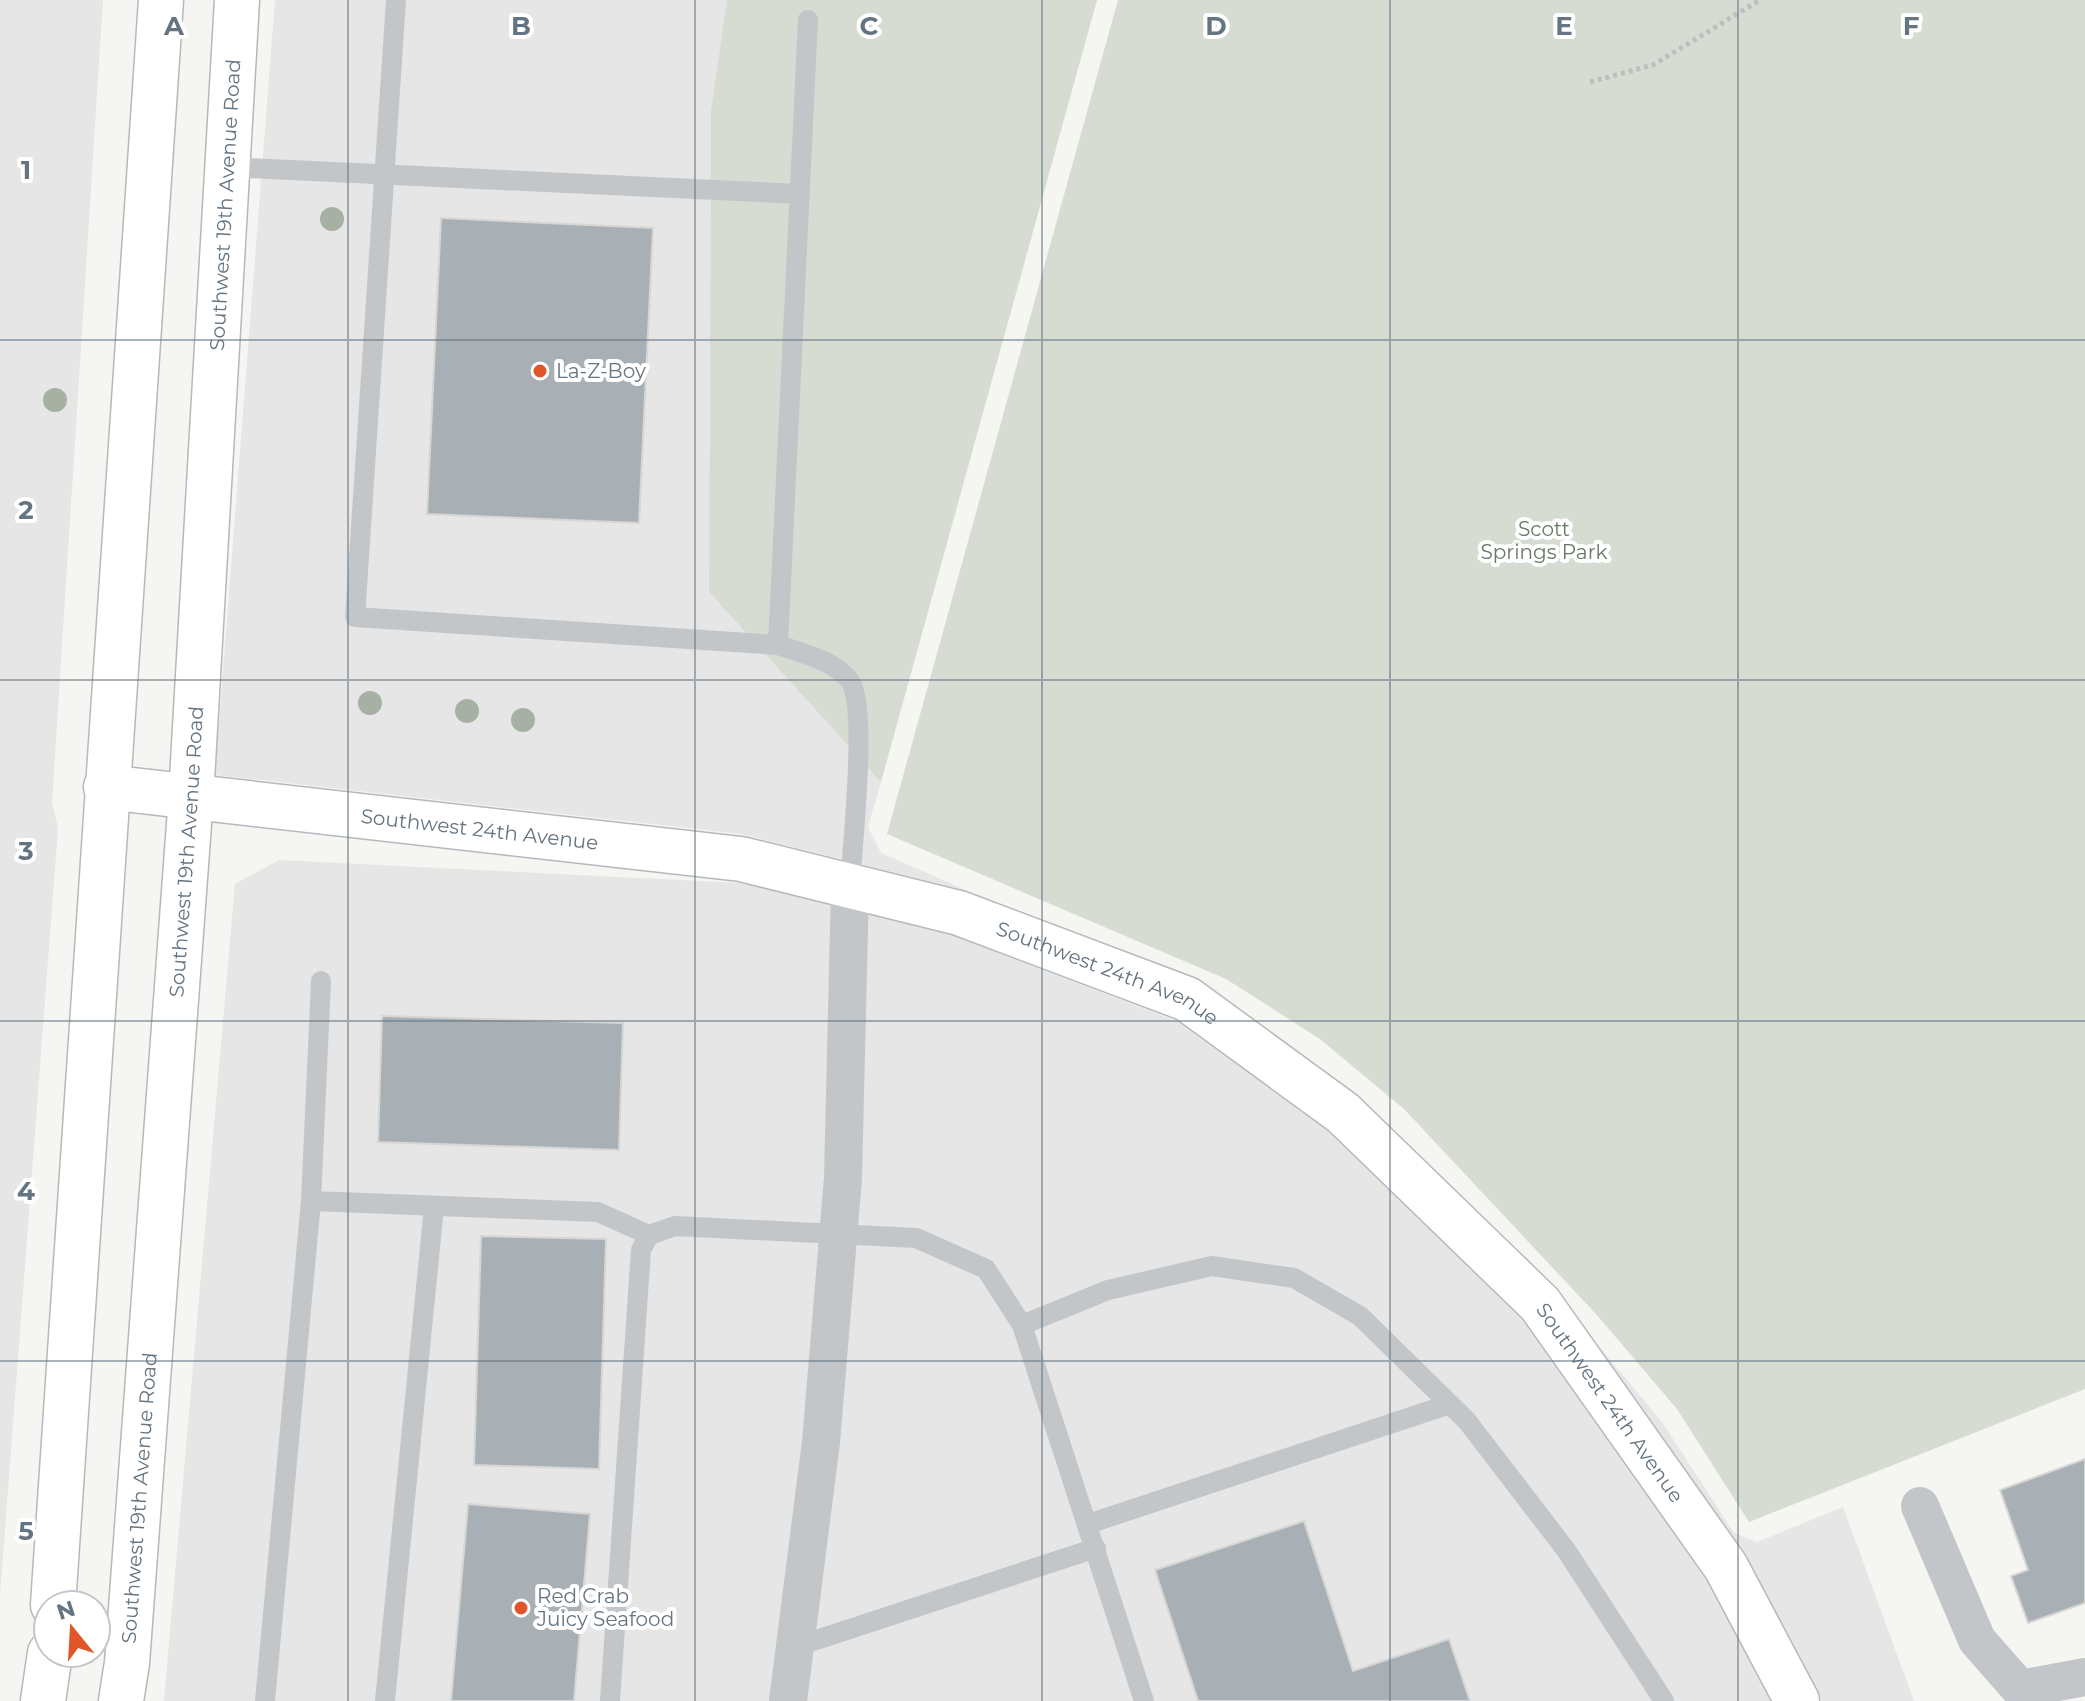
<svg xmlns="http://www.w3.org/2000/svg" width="2085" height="1701" viewBox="0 0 2085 1701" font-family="Montserrat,sans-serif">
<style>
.built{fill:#e5e6e5}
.green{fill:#d6dcd2}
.building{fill:#a9b0b5;stroke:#d6d6d4;stroke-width:2}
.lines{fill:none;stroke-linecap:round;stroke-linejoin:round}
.secondary-casing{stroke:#b5b9bd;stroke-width:47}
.path{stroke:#bcbec0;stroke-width:5;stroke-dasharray:4 4;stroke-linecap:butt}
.lane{stroke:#c3c6c9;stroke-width:20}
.street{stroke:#c3c6c9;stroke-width:38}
.secondary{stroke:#fff;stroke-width:44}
.tree{fill:#a7b1a3}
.grid{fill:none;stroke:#657481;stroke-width:2;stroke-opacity:0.55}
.poi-dot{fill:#de5629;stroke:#fff;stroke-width:3}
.labels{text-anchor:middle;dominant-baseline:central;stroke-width:8;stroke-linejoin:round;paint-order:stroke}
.street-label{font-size:20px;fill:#657481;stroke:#fff}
.poi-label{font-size:20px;fill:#657481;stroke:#fff;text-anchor:start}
.park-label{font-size:20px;fill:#677963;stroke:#fff}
.grid-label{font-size:26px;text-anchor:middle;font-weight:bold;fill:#657481;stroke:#fff;stroke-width:8;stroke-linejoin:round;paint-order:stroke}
</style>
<rect width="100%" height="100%" fill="#f5f5f1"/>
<!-- built -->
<path class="built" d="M0 0H103L52 803 58 828 0 1596Z
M275 0H727L711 109 709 592 881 782 868 827 881 853 968 891 741 834 215 775Z
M279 860 739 883 955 936 1178 1022 1330 1132 1525 1320 1708 1580 1773 1701H164L235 884Z
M1592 1338 1662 1422 1734 1533 1757 1542 1843 1507 1914 1701H1822L1743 1553Z"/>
<!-- green -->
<path class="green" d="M727 0H1097L881 782 709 592 711 109Z
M1118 0H2085V1389L1749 1522 1677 1409 1596 1314 1404 1109 1320 1039 1226 979 887 834Z"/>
<!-- building -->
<path class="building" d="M441 218 653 228 639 523 427 514Z
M382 1016 623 1023 619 1150 378 1142Z
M481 1236 606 1239 599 1469 474 1465Z
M2085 1459V1603L2028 1623 2011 1576 2028 1570 2000 1490Z
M468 1504 590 1514 574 1701H451Z
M1304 1521 1353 1671 1449 1639 1470 1701H1198L1155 1570Z"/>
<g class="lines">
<!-- secondary casing -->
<g class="secondary-casing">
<g id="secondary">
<path id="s1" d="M106 787 741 859 959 913 1187 999 1343 1113 1540 1304 1726 1567 1797 1701"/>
<path d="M53 1605 161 0"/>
<path d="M43 1701 50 1653"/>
<path id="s2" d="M121 1701 127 1663 191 797 237 0"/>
</g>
</g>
<!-- path -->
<path class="path" d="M1590 82 1653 65 1760 0"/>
<!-- lane -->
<path class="lane" d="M396 0 355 617 778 645C801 653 834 660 850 681 868 706 852 848 850 886
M225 167 800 194
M778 645 808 20
M311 1201 321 981
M1022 1325 1108 1290 1212 1266 1294 1278 1360 1316 1467 1421 1566 1550 1664 1701
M1088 1524 1450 1404
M795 1647 1096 1548
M265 1701 311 1201 598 1212 649 1235
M385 1701 434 1207
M610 1701 641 1250 649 1235 675 1226 916 1238 986 1269 1022 1325 1144 1701"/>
<!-- street -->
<path class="street" d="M1920 1506 1977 1640 2020 1689 2085 1677
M788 1701 821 1442 843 1178 850 886"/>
<!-- secondary -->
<use href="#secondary" class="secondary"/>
</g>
<!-- trees -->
<g class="tree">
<circle cx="332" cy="219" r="12"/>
<circle cx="55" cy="400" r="12"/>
<circle cx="370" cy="703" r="12"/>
<circle cx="467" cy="711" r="12"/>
<circle cx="523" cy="720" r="12"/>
</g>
<!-- grid -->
<path class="grid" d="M348 0V1701M695 0V1701M1042 0V1701M1390 0V1701M1738 0V1701M0 340H2085M0 680H2085M0 1021H2085M0 1361H2085"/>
<!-- markers -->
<g class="poi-dot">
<circle cx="540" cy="371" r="8"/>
<circle cx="521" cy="1608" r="8"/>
</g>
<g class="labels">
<!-- street labels -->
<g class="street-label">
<text stroke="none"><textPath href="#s2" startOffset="1500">Southwest 19th Avenue Road</textPath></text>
<text stroke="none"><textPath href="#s1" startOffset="376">Southwest 24th Avenue</textPath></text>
<text stroke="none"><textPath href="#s2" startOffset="852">Southwest 19th Avenue Road</textPath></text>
<text stroke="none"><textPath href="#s1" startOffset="1024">Southwest 24th Avenue</textPath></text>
<text stroke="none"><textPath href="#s1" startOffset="1696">Southwest 24th Avenue</textPath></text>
<text stroke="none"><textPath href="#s2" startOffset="204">Southwest 19th Avenue Road</textPath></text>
</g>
<!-- poi labels -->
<g class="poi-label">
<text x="556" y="371">La-Z-Boy</text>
<text x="537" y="1596">Red Crab<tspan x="537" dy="23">Juicy Seafood</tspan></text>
</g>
<!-- park labels -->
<g class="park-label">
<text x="1544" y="529">Scott<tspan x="1544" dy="23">Springs Park</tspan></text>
</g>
</g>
<g class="grid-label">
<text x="174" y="35">A</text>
<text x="521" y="35">B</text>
<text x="869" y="35">C</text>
<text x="1216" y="35">D</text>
<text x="1564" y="35">E</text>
<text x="1911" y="35">F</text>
<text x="26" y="179">1</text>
<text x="26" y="519">2</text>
<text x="26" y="860">3</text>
<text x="26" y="1200">4</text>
<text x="26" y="1540">5</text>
</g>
<!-- north arrow -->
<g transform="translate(72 1629) rotate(342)"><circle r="38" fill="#ffffff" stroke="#c1c7cd" stroke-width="2"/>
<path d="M0-6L14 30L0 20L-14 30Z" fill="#de5629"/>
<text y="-12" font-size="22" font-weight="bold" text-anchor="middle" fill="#657481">N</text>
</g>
</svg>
